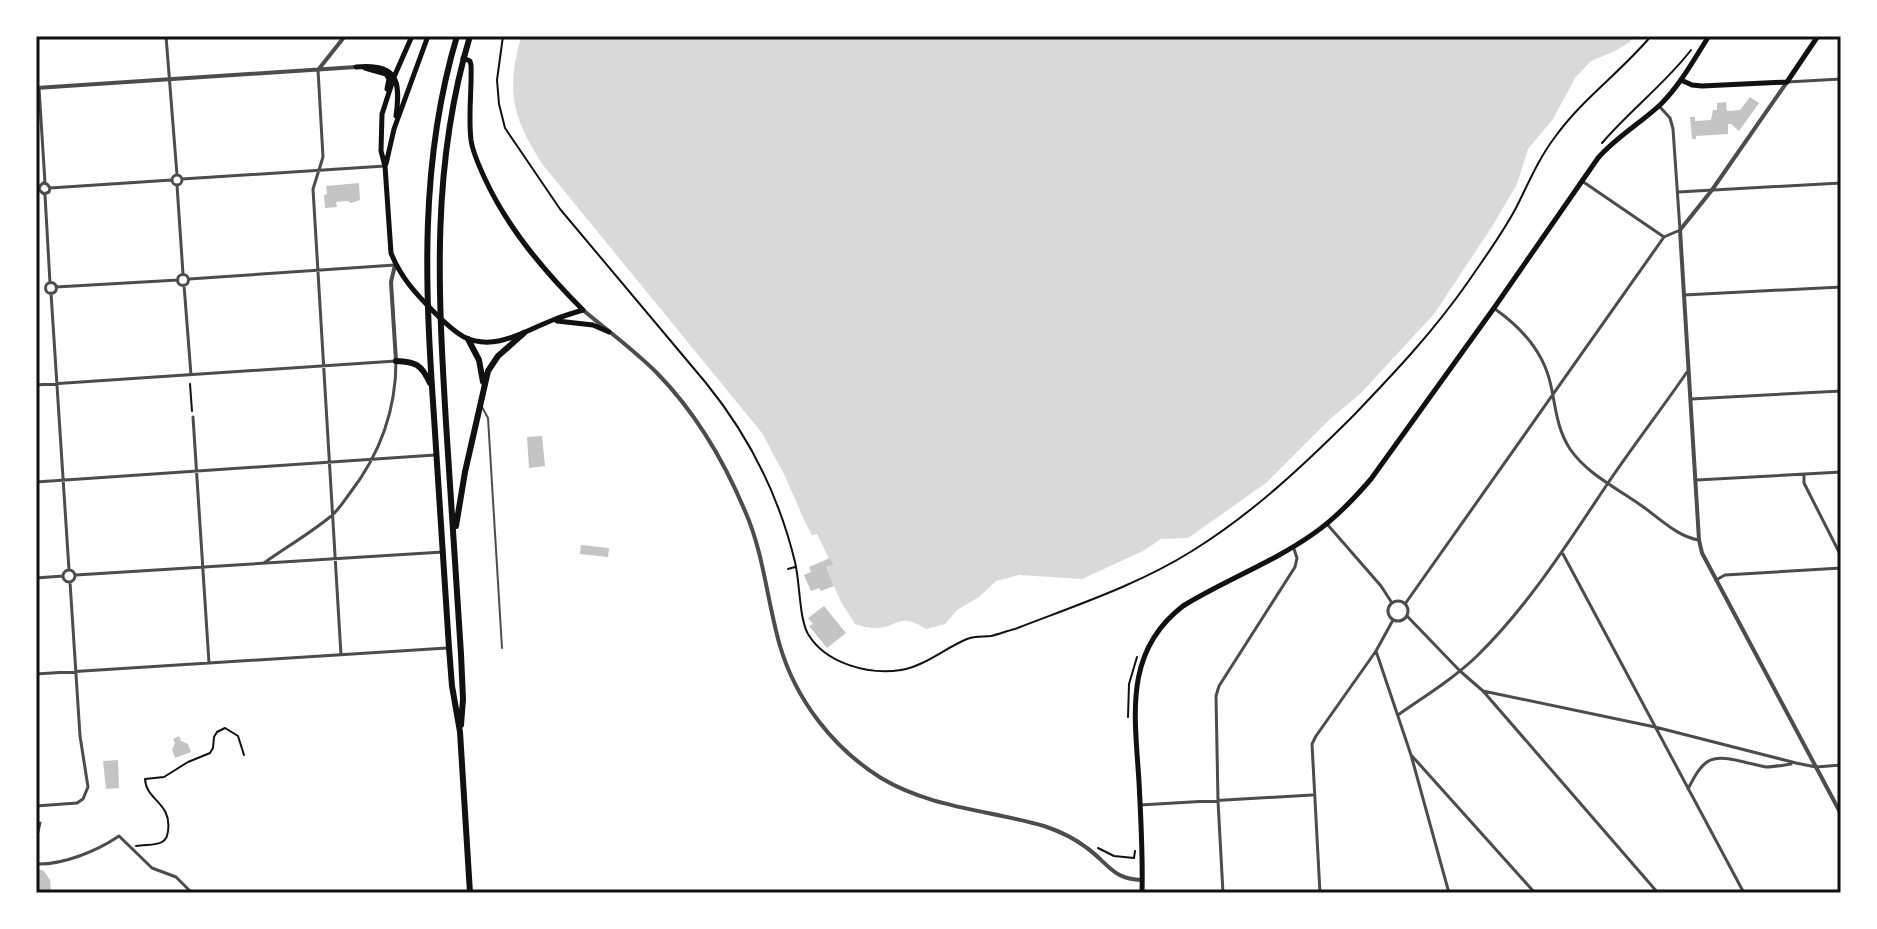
<svg xmlns="http://www.w3.org/2000/svg" width="1877" height="929" viewBox="0 0 1877 929" font-family="Karla,sans-serif">
<style>
.water{fill:#d9d9d9}
.building{fill:#c4c4c4}
.lines{fill:none;stroke-linecap:round;stroke-linejoin:round}
.path{stroke:#111;stroke-width:2}
.service{stroke:#4c4c4c;stroke-width:2}
.pedestrian{stroke:#4c4c4c;stroke-width:3}
.minor{stroke:#4c4c4c;stroke-width:3}
.tertiary{stroke:#4c4c4c;stroke-width:4}
.secondary{stroke:#111;stroke-width:5}
.trunk{stroke:#111;stroke-width:6}
.neatline{fill:none;stroke:#111;stroke-width:3}
</style>
<rect width="100%" height="100%" fill="#fff"/>
<!-- water -->
<path class="water" d="M521 36H1634L1630 42 1613 52 1591 61 1575 78 1553 119 1528 149 1517 184 1493 225 1434 314 1361 393 1330 419 1266 483 1188 538 1161 539 1143 551 1082 579 1019 575 996 581 979 597 957 610 945 624 926 629C898 611 898 628 875 628 868 628 861 626 855 624L841 602 826 567 832 565 817 534 812 535 806 524 784 474 762 433 543 165C512 116 506 93 521 36Z"/>
<!-- building -->
<path class="building" d="M1750 97 1759 103 1739 131 1731 124H1728V134L1696 136V139H1692L1690 117H1695V121L1711 120 1713 110H1717V103L1726 102 1727 111 1740 110Z
M359 183 360 200 351 203 348 201 336 202 337 207 325 208 324 195 327 194 326 186Z
M542 436 545 466 529 468 527 437Z
M581 545 609 548 608 557 580 554Z
M830 558 833 565 826 567 834 586 821 591 819 588 811 591 804 575 811 572 809 567Z
M824 606 846 633 827 648 809 626 813 624 808 618Z
M179 736 181 741 188 744 191 752 175 758 172 750 175 743 173 739Z
M118 760 119 788 106 789 103 761Z
M36 868 44 871 50 880 51 891 45 890 44 893H36Z"/>
<g class="lines">
<!-- path -->
<path class="path" d="M503 36 497 80 499 104 505 128 560 209 706 383C749 436 779 496 795 562 800 582 799 618 808 634 826 664 869 675 901 670 925 666 945 648 967 639 975 636 983 637 991 636 999 634 1007 631 1015 629 1074 606 1138 585 1192 551 1252 514 1304 465 1354 415 1396 371 1433 332 1468 282 1485 257 1503 233 1517 206 1529 182 1539 158 1555 137 1582 99 1621 72 1651 36
M1602 143C1630 110 1665 84 1691 50
M190 384 192 411
M788 569 795 567
M1128 717 1129 684 1137 657
M136 846C144 844 155 846 162 842 167 839 167 836 168 831 172 802 146 801 145 779L164 777 188 762 210 753 213 748 214 737 217 732 225 728 238 736 244 755
M1098 848 1114 856 1134 858 1135 851"/>
<!-- service -->
<path class="service" d="M482 407 488 418 502 648"/>
<!-- pedestrian -->
<path class="pedestrian" d="M36 840 40 823
M36 864C63 865 97 851 119 836L152 868 176 877 192 893"/>
<!-- minor -->
<path class="minor" d="M166 36 177 175
M318 70 323 157 313 189 341 655
M1787 82 1841 79
M39 88 45 183
M172 180a5 5 0 1 1 10 0a5 5 0 1 1-10 0Z
M182 179 385 166
M1582 181 1664 237
M177 185 183 274
M50 188 47 184 43 183 40 186 39 190 44 194 49 192 50 188 172 180
M1678 192 1841 183
M45 195 50 283
M177.5 280a5.5 5.5 0 1 1 11 0a5.5 5.5 0 1 1-11 0Z
M189 279 395 265
M45.5 288a5.5 5.5 0 1 1 11 0a5.5 5.5 0 1 1-11 0Z
M184 285 191 375
M56 287 178 280
M51 293 69 570
M1684 295 1841 287
M1495 309C1522 328 1544 352 1551 386 1556 409 1557 429 1570 449 1588 475 1617 488 1642 506 1659 518 1678 537 1699 540
M36 385 396 361C396 411 380 454 350 493 344 501 338 511 330 517 309 534 285 548 264 563
M1691 399 1841 391
M193 417 209 663
M1804 475V483L1841 556
M1697 480 1841 472
M36 482 435 455
M1327 524 1381 586 1392 603
M1563 554 1744 893
M63 576a6 6 0 1 1 12 0a6 6 0 1 1-12 0Z
M76 575 443 552
M36 578 63 576
M1716 580 1725 575 1841 568
M1388 611a10 10 0 1 1 20 0a10 10 0 1 1-20 0Z
M1405 604 1664 237 1680 230 1673 129 1670 118 1659 106
M1407 616 1460 671 1483 691 1658 893
M1376 651 1411 755 1449 893
M36 674 447 648
M1483 691 1655 727 1796 763 1816 767 1841 765
M1398 715C1425 696 1453 679 1477 656 1528 606 1566 546 1606 486 1632 447 1661 410 1687 372
M1412 756 1535 893
M1688 789C1705 755 1712 754 1748 763 1754 764 1760 766 1766 767 1774 767 1783 765 1791 764
M1140 805 1312 795
M36 806 77 803 83 799 88 787 80 736 70 582
M1223 893 1218 801 1216 696 1219 686 1295 567 1297 558 1294 549
M1320 893 1312 744 1316 736 1376 651 1393 620"/>
<!-- tertiary -->
<path class="tertiary" d="M318 70 345 36
M1787 82 1712 190 1680 230 1699 540 1702 553 1841 814
M36 88 356 67
M395 265 391 282 396 361
M583 310C608 331 634 350 657 373 695 412 724 461 745 511 764 554 767 601 780 646 796 700 833 748 881 778 931 808 989 810 1044 826 1059 831 1074 838 1087 848 1108 863 1113 880 1142 880"/>
<!-- secondary -->
<path class="secondary" d="M412 36 394 77 382 114 381 151 385 166 391 253C401 278 416 294 435 313 444 322 453 331 464 337 495 352 524 331 553 320 563 316 573 313 583 310 545 272 509 230 486 181 480 168 473 154 471 140 468 115 472 90 471 65L470 61 463 58
M356 67C397 63 401 80 396 116
M365 68 386 74 389 79 387 89
M1681 80 1692 85 1702 86 1787 82 1818 36
M386 164 394 129 428 36
M557 321 593 325 609 332
M1142 893C1143 856 1141 819 1139 782 1135 716 1123 652 1183 606 1225 580 1272 563 1313 534 1335 519 1353 500 1371 479L1494 308 1598 158C1616 137 1641 123 1661 104 1681 84 1694 59 1709 36"/>
<!-- trunk -->
<path class="trunk" d="M457 36C419 163 425 287 434 417 439 494 444 571 449 648L452 686 460 732 470 893
M468 339 479 360 483 382
M396 361C416 362 421 364 430 383
M456 526 465 472 488 371 498 356 524 333
M461 725 463 699 461 654C456 577 451 500 446 423 438 289 431 166 470 36"/>
</g>
<!-- border -->
<rect width="1877" height="929" fill="none" stroke="#ffffff" stroke-width="76"/>
<rect x="38" y="38" width="1801" height="853" class="neatline"/>
</svg>
